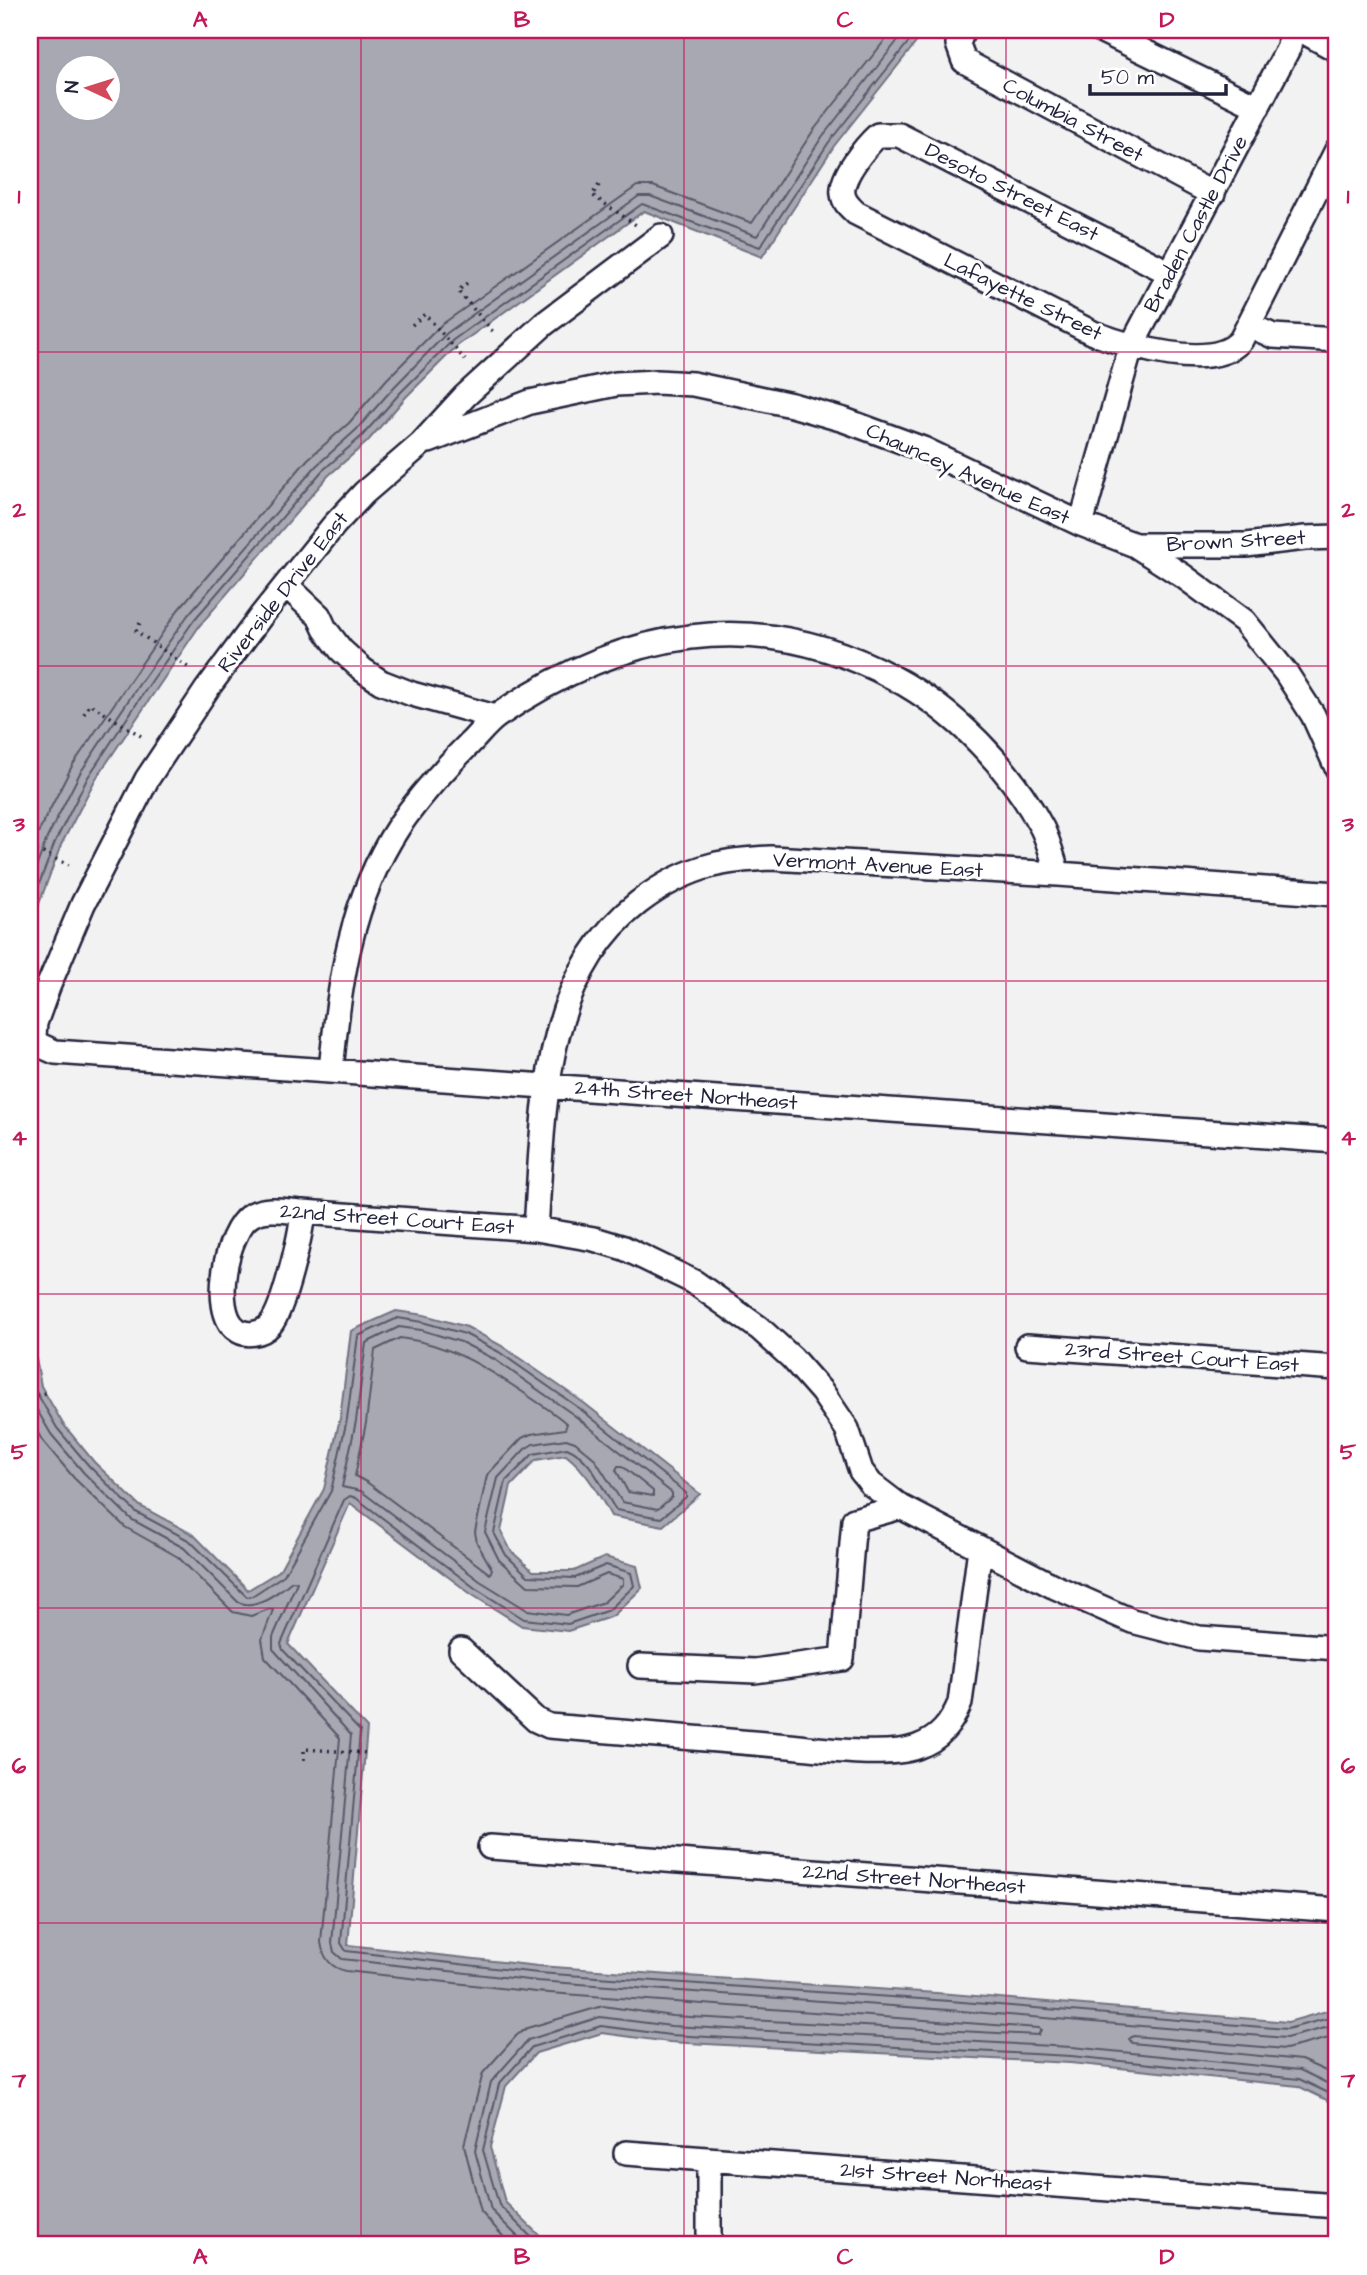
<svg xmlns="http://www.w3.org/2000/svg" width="1367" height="2275" viewBox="0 0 1367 2275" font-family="'Architects Daughter',sans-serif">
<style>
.water{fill:#a8a8b2;stroke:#727282;stroke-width:2;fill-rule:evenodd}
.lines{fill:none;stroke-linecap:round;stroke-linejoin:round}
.shore{stroke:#58586b;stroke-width:2}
.minor-casing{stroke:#22223b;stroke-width:28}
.path{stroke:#22223b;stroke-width:3.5;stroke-dasharray:2 5;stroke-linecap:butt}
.minor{stroke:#fff;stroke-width:23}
.grid{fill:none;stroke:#c2185b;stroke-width:2;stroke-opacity:0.55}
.labels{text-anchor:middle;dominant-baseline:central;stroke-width:6;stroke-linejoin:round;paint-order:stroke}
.street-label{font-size:21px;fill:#22223b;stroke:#fff}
.neatline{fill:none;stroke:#c2185b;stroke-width:2.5}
.grid-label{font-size:23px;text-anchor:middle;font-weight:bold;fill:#c2185b}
</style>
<rect width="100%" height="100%" fill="#f2f2f3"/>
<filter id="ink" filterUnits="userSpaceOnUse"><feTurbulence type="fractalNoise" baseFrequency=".0143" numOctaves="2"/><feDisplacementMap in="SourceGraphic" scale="14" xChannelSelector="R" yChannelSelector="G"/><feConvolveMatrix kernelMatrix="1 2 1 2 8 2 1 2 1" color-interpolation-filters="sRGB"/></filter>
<g filter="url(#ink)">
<!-- water -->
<path class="water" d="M30 30H926L834 146 762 257 644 211 457 346 406 397 367 442 328 476 200 625 95 780 61 845 30 928ZM66 66H108V108H66Z
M396 1311 424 1315 467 1327 502 1346 584 1403 700 1494 663 1526 611 1516C598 1492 587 1472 566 1455L536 1460 511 1486 501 1531 511 1551 533 1571H574L605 1557 637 1566 642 1588 613 1616 568 1631 522 1626 471 1594 350 1503 288 1644 367 1728 348 1945 538 1966 951 1994 1288 2022 1337 2008V2105L1298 2086 1070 2063 669 2042 602 2033 536 2053 506 2086 490 2147 505 2202 549 2245H30V1326L41 1386 63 1424 94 1462 140 1506 194 1535 248 1590 279 1571 324 1489 340 1418 351 1331Z"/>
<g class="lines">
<!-- shore -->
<path class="shore" d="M30 854 38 833 72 766 178 610 308 459 349 423 387 379 441 325 637 186H653L752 223 813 131 893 30
M30 884 47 838 80 773 142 680 188 615 316 466 356 430 395 386 447 333 639 196H650L757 236 822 137 906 30
M30 908 55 842 88 777 149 685 194 620 322 471 362 436 401 392 453 340 642 204 760 247 829 142 918 30
M399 1327 421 1330 461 1342 494 1359 574 1415 672 1493V1497L658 1509 622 1502 594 1458 575 1442 566 1439 533 1444 525 1449 498 1478 485 1532 499 1560 528 1586 577 1587 607 1574 623 1579V1584L604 1602 566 1615 527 1610 480 1581 361 1491 342 1487 356 1421 366 1343Z
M400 1338C450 1344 487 1368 527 1395 541 1405 555 1413 567 1424L565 1429 531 1434 522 1438 487 1475 475 1532 477 1543 492 1569 490 1574 368 1483 355 1476 366 1423 375 1350Z
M30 1365 34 1388 57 1428 89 1466 136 1512 190 1541 247 1597 252 1596 284 1575 331 1491 347 1419 358 1336 398 1318 422 1322 465 1334 499 1352 579 1408 686 1493V1497L661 1518 616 1510C601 1488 593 1459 567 1448L533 1454 506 1481 494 1533 506 1555 528 1576 575 1578 606 1565 631 1573 634 1586 609 1610 568 1624 524 1619 475 1588 356 1498 350 1496 344 1500 281 1644 283 1650 360 1731 341 1943 346 1951 538 1973 950 2001 1287 2029 1337 2016
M30 1398 51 1434 84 1473 131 1519 184 1548 238 1602C255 1611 279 1592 292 1581L297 1582 273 1637V1649L351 1735 332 1943 334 1952 342 1959 537 1981 949 2010 1286 2038 1337 2025
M30 1419 42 1440 74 1478 125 1527 178 1557 233 1612 251 1616 269 1609 273 1610 262 1639 265 1657 340 1738 321 1942C323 1958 331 1968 346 1971L536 1992 1038 2028 1041 2030 1038 2035 672 2016 603 2006 527 2028 517 2035 483 2073 464 2145 481 2212 511 2245
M618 1466H622L653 1491V1496L628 1492 616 1470Z
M1337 2036 1286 2049 1133 2036 1129 2039 1132 2043 1301 2060 1337 2076
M526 2245 491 2210 475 2151 491 2082 528 2040 600 2017 671 2026 1072 2047 1300 2070 1337 2088
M539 2245 499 2205 483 2150 499 2084 532 2047 601 2026 670 2035 1071 2056 1299 2079 1337 2097"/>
<!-- minor casing -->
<g class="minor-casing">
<path id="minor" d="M963 30 958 44 964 61 1213 194
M1100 30 1258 107
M1301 30 1337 50
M661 236 544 324 465 396 421 444 364 493 334 525 261 616 207 689 147 779 83 904 48 987 35 1023 34 1036 37 1044 55 1052 1337 1141
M1170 273 899 135H878C866 146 840 177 843 194 844 203 850 207 856 213L1093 333C1128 346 1213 373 1241 340L1337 150
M1249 325 1273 336 1337 340
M429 441 530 402 616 384 657 382 693 384 792 405 844 420 923 449 1081 524 1135 545 1183 576 1244 621 1286 673 1313 715 1337 768
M1081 524 1131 347 1289 47 1291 30
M1135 545H1246L1305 538 1337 537
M287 586 319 616 325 629 341 650 363 670 381 682 412 694 495 717
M331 1071C339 985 350 900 399 826 420 795 444 769 470 743 479 734 487 723 497 716 621 630 757 604 894 678 955 711 1009 766 1042 828 1049 842 1053 859 1058 874
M303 1212C301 1234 284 1309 270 1325 262 1334 245 1337 236 1329 211 1310 226 1232 250 1216 265 1206 286 1211 303 1212L536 1229 594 1239 624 1248 694 1282 759 1328 792 1358 822 1392 847 1429 861 1471 871 1484 901 1507 1053 1586 1132 1621 1199 1638 1337 1648
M536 1229C544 1117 540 979 638 903 660 886 685 872 713 865 732 860 752 859 771 858L1058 874 1337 894
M1027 1346 1337 1368
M461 1650 536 1720 549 1726C629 1733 709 1739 789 1746 824 1749 886 1758 917 1747 940 1739 951 1724 960 1703L980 1548
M640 1666 755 1671 842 1659 854 1520 901 1507
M490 1847 1337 1910
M626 2153 1337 2206
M709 2160V2245"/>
</g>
<!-- path -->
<path class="path" d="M599 185 592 195 636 225
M467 283 458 291 495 334
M412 325 425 314 465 360
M140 623 136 631 189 668
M84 714 90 704 141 736
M30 847 69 865
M30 1398 48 1392
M304 1760V1749L367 1753"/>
<!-- minor -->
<use href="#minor" class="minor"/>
</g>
</g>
<!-- grid -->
<path class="grid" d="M361 30V2245M684 30V2245M1006 30V2245M30 352H1337M30 666H1337M30 981H1337M30 1294H1337M30 1608H1337M30 1923H1337"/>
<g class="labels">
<!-- street labels -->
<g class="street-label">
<text transform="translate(1073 120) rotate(28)">Columbia Street</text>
<text transform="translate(1012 192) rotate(27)">Desoto Street East</text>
<text transform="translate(1196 224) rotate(-62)">Braden Castle Drive</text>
<text transform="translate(1023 297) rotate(26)">Lafayette Street</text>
<text transform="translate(968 474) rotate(24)">Chauncey Avenue East</text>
<text transform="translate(1236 541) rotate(-3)">Brown Street</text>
<text transform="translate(283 592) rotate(-52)">Riverside Drive East</text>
<text transform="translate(878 865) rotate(3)">Vermont Avenue East</text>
<text transform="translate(686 1095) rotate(4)">24th Street Northeast</text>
<text transform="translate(397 1219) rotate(4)">22nd Street Court East</text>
<text transform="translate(1182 1357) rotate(4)">23rd Street Court East</text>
<text transform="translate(914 1879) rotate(4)">22nd Street Northeast</text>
<text transform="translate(946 2177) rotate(4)">21st Street Northeast</text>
</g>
</g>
<!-- margin -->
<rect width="1367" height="2275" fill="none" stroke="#fff" stroke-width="77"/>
<!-- north arrow -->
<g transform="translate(88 88) rotate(274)"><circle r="33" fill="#ffffff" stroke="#a7a7b1" stroke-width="2"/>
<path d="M0-5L12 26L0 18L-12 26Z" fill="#d1495b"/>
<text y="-10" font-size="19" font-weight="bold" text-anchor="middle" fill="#22223b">N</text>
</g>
<!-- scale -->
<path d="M1090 84v10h136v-10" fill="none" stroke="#22223b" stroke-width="3.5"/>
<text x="1101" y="84" font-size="21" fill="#22223b" stroke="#ffffff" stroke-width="5" paint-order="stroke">50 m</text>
<rect x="38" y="38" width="1290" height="2198" class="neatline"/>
<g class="grid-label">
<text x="200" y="27">A</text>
<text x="522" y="27">B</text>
<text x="845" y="27">C</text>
<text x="1167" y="27">D</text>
<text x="19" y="203">1</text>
<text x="1348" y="203">1</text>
<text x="19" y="517">2</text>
<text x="1348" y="517">2</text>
<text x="19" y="831">3</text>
<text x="1348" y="831">3</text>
<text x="19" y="1145">4</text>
<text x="1348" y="1145">4</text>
<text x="19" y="1459">5</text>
<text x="1348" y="1459">5</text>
<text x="19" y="1773">6</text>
<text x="1348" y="1773">6</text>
<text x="19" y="2087">7</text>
<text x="1348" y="2087">7</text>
<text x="200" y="2264">A</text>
<text x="522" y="2264">B</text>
<text x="845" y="2264">C</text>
<text x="1167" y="2264">D</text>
</g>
</svg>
